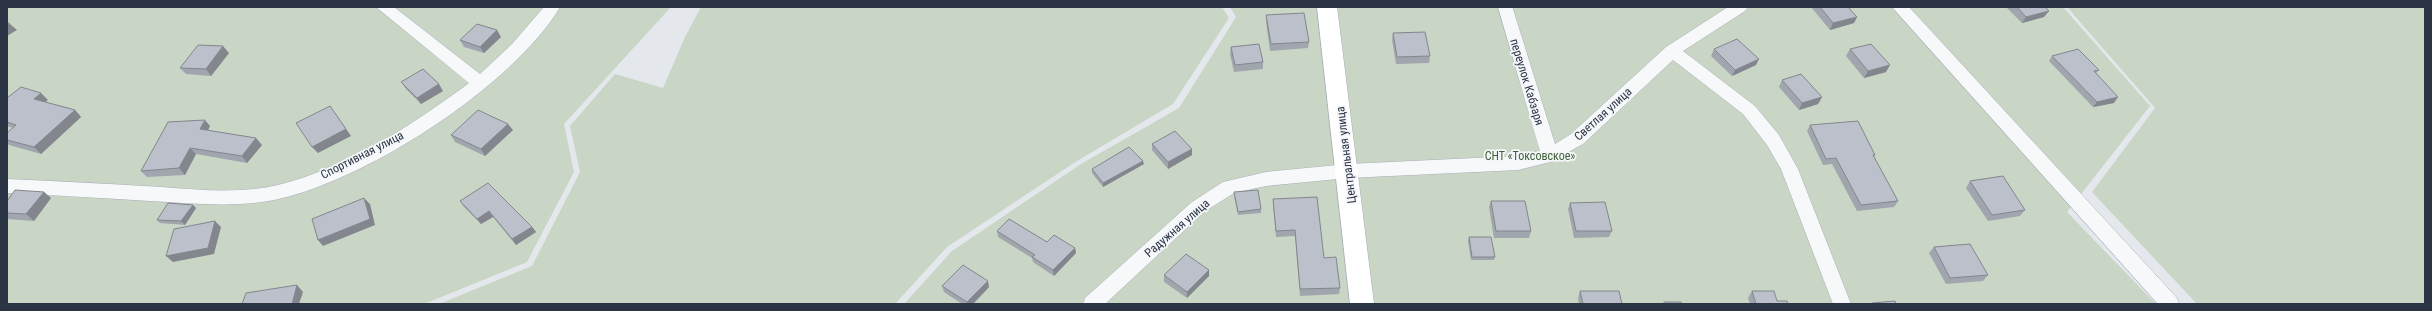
<svg xmlns="http://www.w3.org/2000/svg" width="2432" height="311" viewBox="0 0 2432 311" font-family="'Roboto Condensed',sans-serif">
<style>
.green{fill:#c9d6c5}
.lines{fill:none;stroke-linecap:round;stroke-linejoin:round}
.street-casing{stroke:#a9aeb7;stroke-width:1}
.secondary-casing{stroke:#a9aeb7;stroke-width:1}
.street{fill:#f7f8fa;fill-rule:evenodd}
.secondary{fill:#fff;fill-rule:evenodd}
.wall{fill:#a1a5ae}
.shaded-wall{fill:#83868d}
.building{fill:#bbc0ca;stroke:#83868d}
.labels{text-anchor:middle;dominant-baseline:central;stroke-width:3.5;stroke-linejoin:round;paint-order:stroke}
.street-label{font-size:12px;fill:#2b3445;stroke:#f4f6f9}
.park-label{font-size:12px;fill:#3f6138;stroke:#f4f6f9}
</style>
<rect width="100%" height="100%" fill="#e4e7ec"/>
<!-- green -->
<path class="green" d="M7 7H671L564 124 574 172 527 262 424 304H7Z
M701 7H1222L1229 18 1173 104 1077 161 947 247 895 304H439L532 266 580 172 570 126 615 74 663 88 685 37Z
M1230 7H2063L2150 106 2067 212 2156 304H904L952 251 1081 164 1179 108 1236 17Z
M2067 7H2425V304H2197L2092 192 2155 108Z"/>
<g class="lines">
<!-- street casing -->
<g class="street-casing">
<path id="street" d="M376 7H394L480 74 512 44 544 7H560C513 87 353 190 262 202 225 207 187 203 150 201 102 198 55 195 7 193V179C58 181 110 184 161 187 200 190 240 194 278 185 348 168 412 125 469 83Z
M1498 7H1512L1513 9 1555 144 1571 134 1666 47 1728 7H1748L1745 11 1683 51 1755 106 1779 135 1798 169 1851 304H1833L1781 169 1767 145 1743 114 1673 60 1583 144 1550 162 1518 170 1348 178 1266 186 1234 193 1204 212 1105 304H1083L1085 298 1192 202 1223 182 1266 172 1348 164 1518 156 1540 151Z
M1892 7H1909L2177 298 2179 304H2158Z"/>
</g>
<!-- secondary casing -->
<g class="secondary-casing">
<path id="secondary" d="M1317 7H1337L1374 304H1350Z"/>
</g>
<!-- street -->
<use href="#street" class="street"/>
<!-- secondary -->
<use href="#secondary" class="secondary"/>
</g>
<!-- wall -->
<path class="wall" d="M1811 7H1848L1857 17 1854 23 1830 30Z
M2006 7H2045L2044 17 2022 23Z
M1266 15 1309 42 1308 48 1270 51 1266 22Z
M1393 33 1430 56 1429 63 1396 64 1392 40Z
M501 37 484 53 464 47 460 40Z
M1231 47 1263 62V69L1234 72 1230 54Z
M1714 49 1756 65 1732 76 1711 56Z
M1850 49 1886 72 1864 78 1846 56Z
M229 53 211 76 186 74 180 68Z
M2052 56 2099 70 2096 73 2114 103 2093 107 2049 61Z
M1782 80 1822 97 1818 104 1799 110 1779 87Z
M401 82 443 91 421 104 406 89Z
M7 98 48 100 45 102 75 110 81 117 41 154 9 145 7 143V133L13 128 7 126Z
M1810 125 1875 155 1874 157 1898 201 1894 207 1857 211 1832 164 1823 165 1807 131Z
M210 126 208 131 262 145 247 163 196 154 185 175 147 177 141 171Z
M513 130 485 156 455 142 451 135Z
M1152 144 1192 155 1168 169 1152 150Z
M1144 164 1103 187 1092 173V169Z
M1970 181 2025 210 2020 216 1988 221 1966 188Z
M44 192 51 198 34 221 7 219V201Z
M1234 192 1261 209V213L1238 215 1234 196Z
M1273 199 1324 258 1340 288 1339 294 1300 296 1295 236 1276 237 1273 205Z
M460 201 532 227 536 232 516 245 493 217 481 224 464 207Z
M1491 201 1531 231 1529 238H1494L1489 207Z
M1570 203 1612 231 1609 237 1574 238 1568 209Z
M193 205 196 208 185 225 160 223 157 220Z
M997 231 1075 248 1076 253 1054 276 1033 262 1032 258 998 237Z
M1469 237 1495 257 1494 260H1471L1468 241Z
M1934 247 1988 275 1983 281 1946 284 1929 253Z
M1209 270V276L1187 298 1164 282V275Z
M942 286 989 287 973 304H962L944 292Z
M1580 291 1622 304H1579L1578 298Z
M1752 291 1777 301 1788 304H1750L1748 298Z"/>
<!-- shaded-wall -->
<path class="shaded-wall" d="M2049 11 2044 17 2022 23 2026 17Z
M1857 17 1854 23 1830 30 1833 23Z
M10 24 17 30 7 36V25Z
M497 30 501 37 484 53 480 47Z
M223 46 229 53 211 76 206 69Z
M1759 59 1756 65 1732 76 1735 70Z
M1890 65 1886 72 1864 78 1868 71Z
M439 84 443 91 421 104 417 98Z
M41 93 48 100 41 105 34 99Z
M1822 97 1818 104 1799 110 1802 103Z
M2118 97 2114 103 2093 107 2097 102Z
M330 106 351 136 318 153 312 147Z
M75 110 81 117 41 154 34 147Z
M205 120 210 126 205 136 200 129Z
M508 124 513 130 485 156 481 149Z
M256 138 262 145 247 163 242 156Z
M190 148 196 154 185 175 179 168Z
M1192 149V155L1168 169V162Z
M1143 161 1144 164 1103 187V183Z
M44 192 51 198 34 221 26 214Z
M364 198 370 204 375 225 323 246 318 240Z
M193 205 196 208 185 225 181 221Z
M489 211 493 217 481 224 477 219Z
M215 221 221 227 214 254 173 262 166 256Z
M532 227 536 232 516 245 512 239Z
M1075 248 1076 253 1054 276 1053 270Z
M1209 270V276L1187 298V292Z
M988 281 989 287 973 304H968L967 302Z
M297 285 303 292 299 304H292Z"/>
<!-- building -->
<path class="building" d="M1820 7H1848L1857 17 1833 23Z
M2017 7H2045L2049 11 2026 17Z
M1304 13 1309 42 1271 44 1266 15Z
M7 22 10 24 7 25Z
M477 24 497 30 480 47 460 40Z
M1425 32 1430 56 1397 57 1393 33Z
M1737 39 1759 59 1735 70 1714 49Z
M1259 44 1263 62 1235 65 1231 47Z
M1871 44 1890 65 1868 71 1850 49Z
M198 45 223 46 206 69 180 68Z
M2078 49 2099 70 2094 71 2118 97 2097 102 2052 56Z
M423 69 439 84 417 98 401 82Z
M1801 74 1822 97 1802 103 1782 80Z
M21 87 41 93 34 99 75 110 34 147 7 140V133L16 125 7 122V98Z
M330 106 346 129 312 147 296 123Z
M478 110 508 124 481 149 451 135Z
M205 120 200 129 256 138 242 156 190 148 179 168 141 171 168 122Z
M1858 121 1875 155H1873L1898 201 1861 205 1836 158 1826 159 1810 125Z
M1175 131 1192 149 1168 162 1152 144Z
M1129 147 1143 161 1103 183 1092 169Z
M2003 176 2025 210 1992 215 1970 181Z
M488 183 532 227 512 239 489 211 477 219 460 201Z
M15 190 44 192 26 214 7 213V201Z
M1258 190 1261 209 1238 212 1234 192Z
M1317 197 1324 258 1336 257 1340 288 1300 289 1295 230 1276 231 1273 199Z
M364 198 370 219 318 240 312 219Z
M1491 201H1525L1531 231H1496Z
M1605 202 1612 231H1576L1570 203Z
M168 203 193 205 181 221 157 220Z
M1009 219 1047 242 1054 235 1075 248 1053 270 1032 257 1035 255 997 231Z
M215 221 208 248 166 256 174 229Z
M1469 237H1491L1495 257H1472Z
M1970 244 1988 275 1950 278 1934 247Z
M1186 254 1209 270 1187 292 1164 275Z
M963 265 988 281 967 302 942 286Z
M297 285 292 304H242L246 293Z
M1580 291H1619L1622 304H1583Z
M1752 291H1774L1777 301H1787L1788 304H1756Z
M1895 301 1896 304H1873L1872 303Z
M1664 302H1681L1682 304H1664Z"/>
<g class="labels">
<!-- street labels -->
<g class="street-label">
<text transform="translate(1527 82) rotate(73)">переулок Кабзаря</text>
<text transform="translate(1603 114) rotate(-42)">Светлая улица</text>
<text transform="translate(362 155) rotate(-27)">Спортивная улица</text>
<text transform="translate(1346 155) rotate(-97)">Центральная улица</text>
<text transform="translate(1177 228) rotate(-41)">Радужная улица</text>
</g>
<!-- park labels -->
<g class="park-label">
<text x="1530" y="156">СНТ «Токсовское»</text>
</g>
</g>
<!-- border -->
<rect width="2432" height="311" fill="none" stroke="#2b3445" stroke-width="16"/>
</svg>
